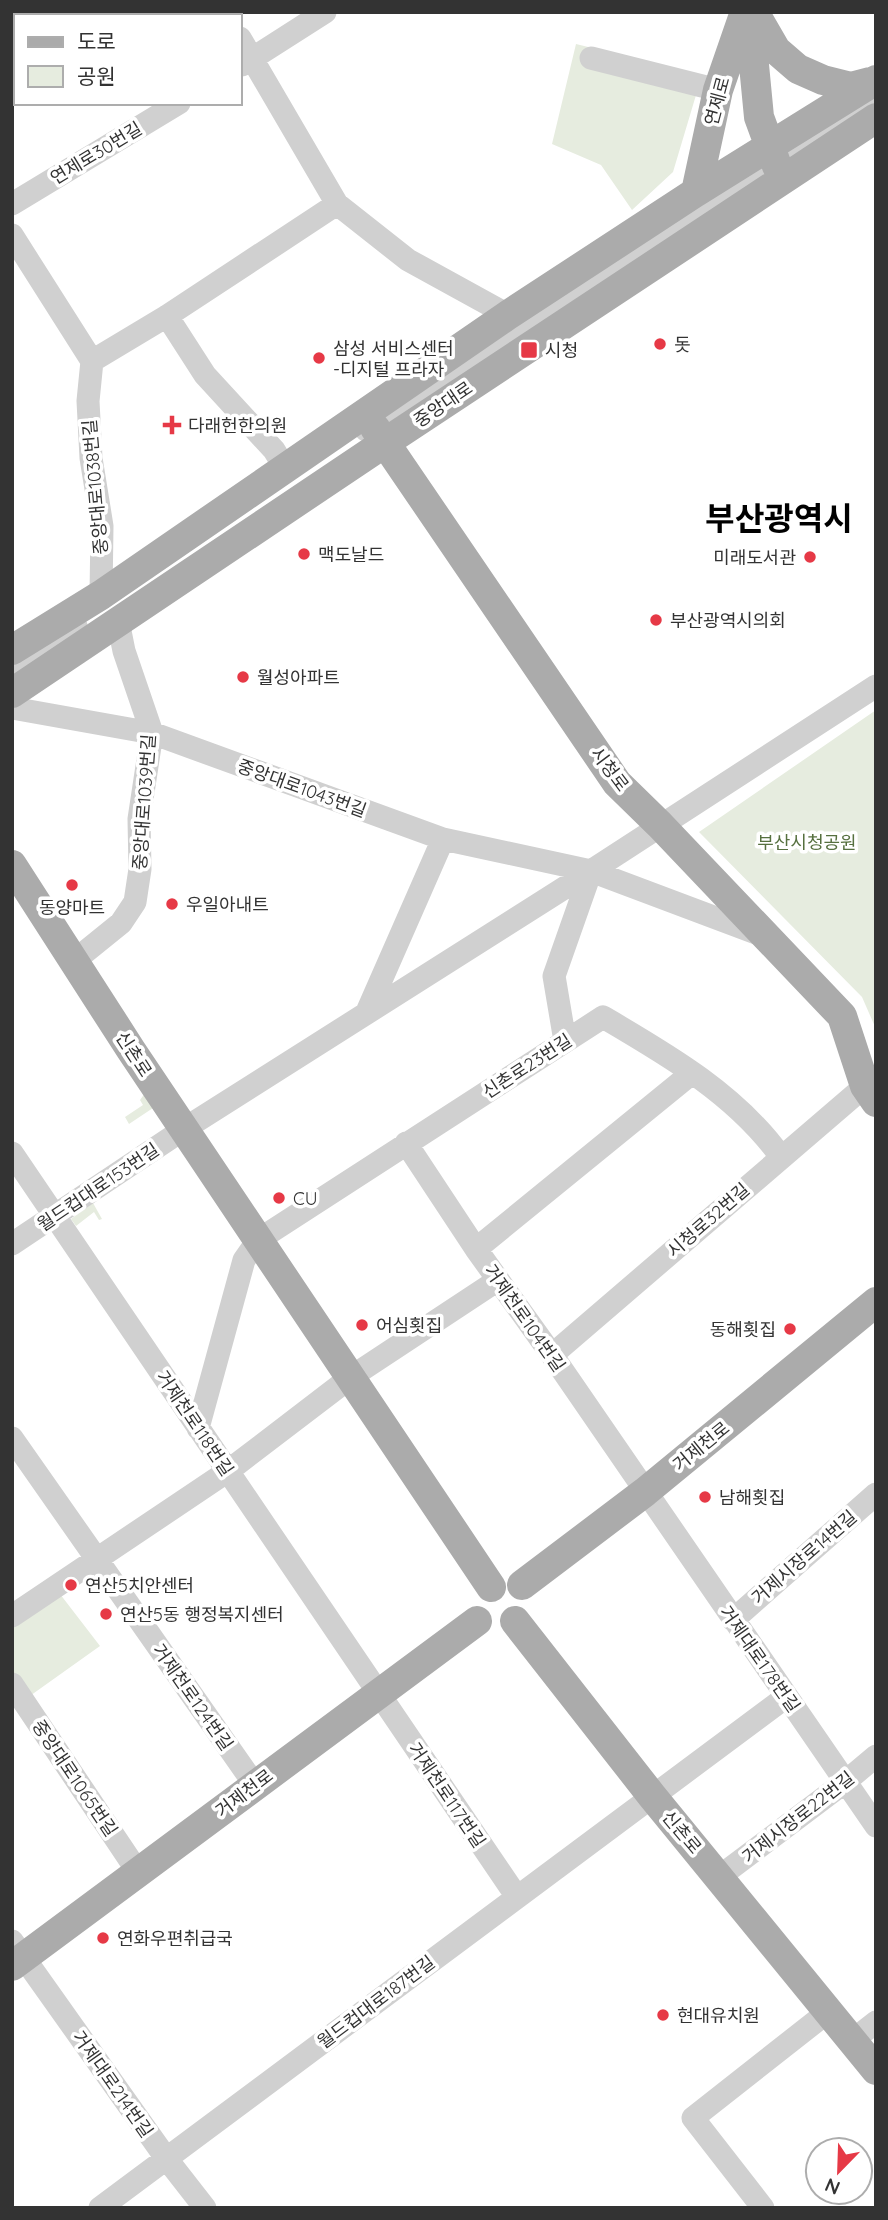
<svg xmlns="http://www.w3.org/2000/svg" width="888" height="2220" viewBox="0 0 888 2220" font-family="Quicksand,'Noto Sans KR',sans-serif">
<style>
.green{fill:#e6ecdf}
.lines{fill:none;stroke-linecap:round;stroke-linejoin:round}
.minor{stroke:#d0d0d0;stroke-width:23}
.major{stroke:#ababab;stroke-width:30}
.poi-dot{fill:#e63946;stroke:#fff;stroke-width:2.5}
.labels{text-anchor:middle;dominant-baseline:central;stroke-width:7;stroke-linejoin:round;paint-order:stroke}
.street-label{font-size:18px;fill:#333;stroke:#fff}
.poi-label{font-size:18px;fill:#333;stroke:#fff;text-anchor:start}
.park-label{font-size:18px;fill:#56703f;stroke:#fff}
.town-label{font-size:32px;font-weight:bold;fill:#000;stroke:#fff}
</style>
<rect width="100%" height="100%" fill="#fff"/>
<!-- green -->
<path class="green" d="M576 44 702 75 673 172 632 210 601 165 552 144Z
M876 710V1029L862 997 699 832Z
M145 1093 153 1108 129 1124 125 1117 143 1105 140 1100Z
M93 1203 102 1219 99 1220 94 1212 76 1226 71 1219Z
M60 1594 100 1646 27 1698 12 1676V1625Z"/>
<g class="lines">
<!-- minor -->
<path class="minor" d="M223 12 226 16
M240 38 337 204 408 260 508 315
M591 58 718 90
M242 65 325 12
M12 204 179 103
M12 235 92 361 88 401 91 458 102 526 101 595
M167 316 205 375 274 450 285 468
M92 361 167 316 337 204
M366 430 876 98
M12 670 76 626
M12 708 152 733 443 839 591 871 764 936
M74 961 121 923 135 902 140 869 139 819 152 733 124 651 118 621
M367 1012 443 839
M565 1041 554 976 591 871
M406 1143 476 1249 552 1355 876 1826
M12 1153 517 1897
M12 1244 184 1129 591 871 876 686
M476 1249 692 1073
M552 1355 865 1086 876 1080
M198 1428 244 1260 258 1240 603 1017C668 1055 737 1095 781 1157
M12 1438 255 1785
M12 1616 228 1471 351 1377 498 1280
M733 1620 876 1494
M12 1684 138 1872
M719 1877 845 1782 876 1756
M12 1941 166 2158 205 2208
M853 2040 876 2022
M100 2208 786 1697
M763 2208 693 2118 829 2011"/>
<!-- major -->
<path class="major" d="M754 12 776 50 798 69 823 80 851 87 870 82
M749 13 759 117 777 166
M696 192 718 90 745 12
M375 428 617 783 660 825 842 1016 865 1086 876 1102
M12 650 101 595 508 315 696 192 876 80
M12 693 386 442 876 118
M12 865 131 1050 491 1587
M522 1585 645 1492 876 1302
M515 1621 652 1796 876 2070
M12 1966 477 1621"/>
</g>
<!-- markers -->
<g class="poi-dot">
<circle cx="660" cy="344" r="7"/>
<rect x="520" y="341" width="18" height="18" rx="3.5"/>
<circle cx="319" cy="358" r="7"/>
<path d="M168.5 414.5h7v7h7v7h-7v7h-7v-7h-7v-7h7z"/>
<circle cx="304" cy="554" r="7"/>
<circle cx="810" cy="557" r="7"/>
<circle cx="656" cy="620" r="7"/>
<circle cx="243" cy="677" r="7"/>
<circle cx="72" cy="885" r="7"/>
<circle cx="172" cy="904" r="7"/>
<circle cx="279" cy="1198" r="7"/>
<circle cx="362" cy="1325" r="7"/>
<circle cx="790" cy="1329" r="7"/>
<circle cx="705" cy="1497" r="7"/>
<circle cx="71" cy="1585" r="7"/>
<circle cx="106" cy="1614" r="7"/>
<circle cx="103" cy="1938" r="7"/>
<circle cx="663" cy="2015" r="7"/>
</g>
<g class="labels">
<!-- street labels -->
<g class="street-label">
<text transform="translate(717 101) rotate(-75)">연제로</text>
<text transform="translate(96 153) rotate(-31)">연제로30번길</text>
<text transform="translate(443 404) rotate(-34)">중앙대로</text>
<text transform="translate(95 487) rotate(-95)">중앙대로1038번길</text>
<text transform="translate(610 769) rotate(53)">시청로</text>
<text transform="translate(302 788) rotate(20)">중앙대로1043번길</text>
<text transform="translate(144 802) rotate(-86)">중앙대로1039번길</text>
<text transform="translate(134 1054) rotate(57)">신촌로</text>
<text transform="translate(527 1066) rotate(-33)">신촌로23번길</text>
<text transform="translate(98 1187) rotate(-34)">월드컵대로153번길</text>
<text transform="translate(708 1220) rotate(-41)">시청로32번길</text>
<text transform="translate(525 1318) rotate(55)">거제천로104번길</text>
<text transform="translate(195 1423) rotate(56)">거제천로118번길</text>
<text transform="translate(701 1446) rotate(-39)">거제천로</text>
<text transform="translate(804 1557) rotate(-41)">거제시장로14번길</text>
<text transform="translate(760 1659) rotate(55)">거제대로178번길</text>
<text transform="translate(193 1697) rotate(55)">거제천로124번길</text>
<text transform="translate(75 1778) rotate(56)">중앙대로1065번길</text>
<text transform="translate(244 1793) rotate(-37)">거제천로</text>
<text transform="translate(447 1795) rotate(56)">거제천로117번길</text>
<text transform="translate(798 1817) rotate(-38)">거제시장로22번길</text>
<text transform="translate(682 1832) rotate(50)">신촌로</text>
<text transform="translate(376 2002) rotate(-37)">월드컵대로187번길</text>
<text transform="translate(113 2084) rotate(55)">거제대로214번길</text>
</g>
<!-- poi labels -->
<g class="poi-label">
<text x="674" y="344">돗</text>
<text x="333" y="348">삼성 서비스센터<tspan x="333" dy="21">-디지털 프라자</tspan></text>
<text x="545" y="350">시청</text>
<text x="188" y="425">다래헌한의원</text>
<text x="318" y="554">맥도날드</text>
<text x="796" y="557" text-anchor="end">미래도서관</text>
<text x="670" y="620">부산광역시의회</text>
<text x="257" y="677">월성아파트</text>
<text x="186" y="904">우일아내트</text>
<text x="72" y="907" text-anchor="middle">동양마트</text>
<text x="293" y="1198">CU</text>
<text x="376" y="1325">어심횟집</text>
<text x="776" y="1329" text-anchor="end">동해횟집</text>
<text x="719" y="1497">남해횟집</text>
<text x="85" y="1585">연산5치안센터</text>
<text x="120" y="1614">연산5동 행정복지센터</text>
<text x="117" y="1938">연화우편취급국</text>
<text x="677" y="2015">현대유치원</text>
</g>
<!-- park labels -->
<g class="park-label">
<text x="807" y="842">부산시청공원</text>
</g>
<!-- town labels -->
<g class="town-label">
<text x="779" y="518">부산광역시</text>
</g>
</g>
<!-- border -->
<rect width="888" height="2220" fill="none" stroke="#333333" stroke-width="28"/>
<!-- legend -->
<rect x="14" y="14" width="228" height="91" fill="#ffffff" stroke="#adadad" stroke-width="2"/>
<rect x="28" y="37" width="35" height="10" fill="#ababab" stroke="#adadad" stroke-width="2"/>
<text x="77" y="49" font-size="21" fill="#333333">도로</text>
<rect x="28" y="66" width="35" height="21" fill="#e6ecdf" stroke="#adadad" stroke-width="2"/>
<text x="77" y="84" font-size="21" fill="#333333">공원</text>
<!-- north arrow -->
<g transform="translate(839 2171) rotate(203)"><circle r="33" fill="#ffffff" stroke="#adadad" stroke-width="2"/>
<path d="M0-5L12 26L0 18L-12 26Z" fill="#e63946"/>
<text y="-10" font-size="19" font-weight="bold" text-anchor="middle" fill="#333333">N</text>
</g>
</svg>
